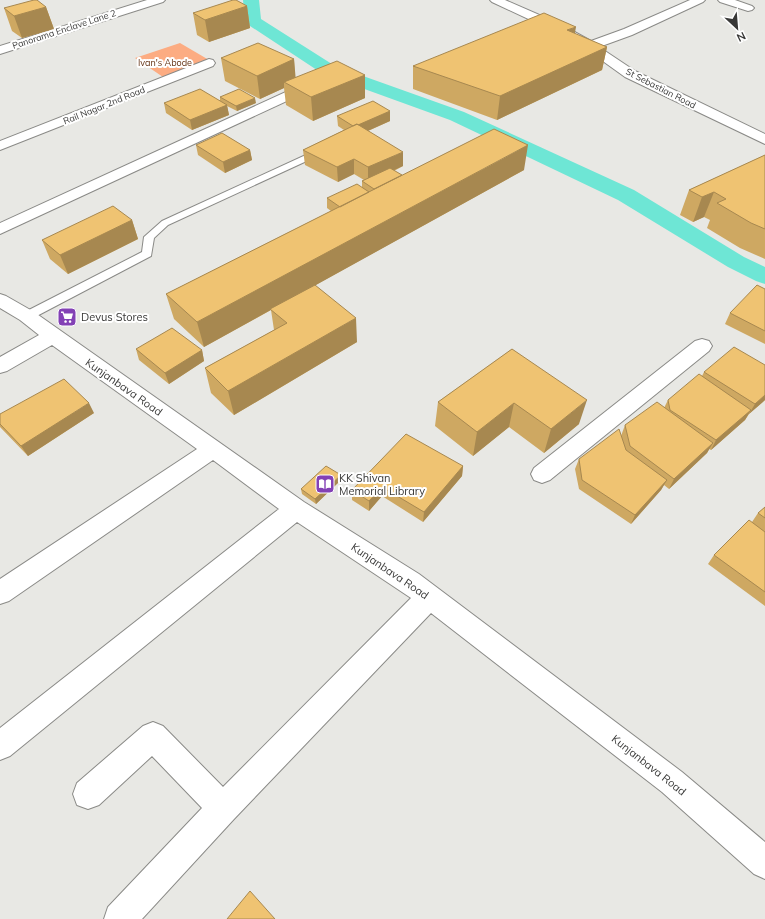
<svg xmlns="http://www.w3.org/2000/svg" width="765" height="919" viewBox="0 0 765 919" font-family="Mulish,sans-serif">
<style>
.green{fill:#fcac82}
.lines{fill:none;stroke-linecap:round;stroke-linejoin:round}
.canal{fill:#6ee6d5;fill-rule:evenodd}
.lane-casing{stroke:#8a8a87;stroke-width:2}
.street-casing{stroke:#8a8a87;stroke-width:2}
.lane{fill:#fff;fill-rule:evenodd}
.street{fill:#fff;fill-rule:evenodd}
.wall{fill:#cea862}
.shaded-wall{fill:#a78850}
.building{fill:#efc372;stroke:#a78850}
.labels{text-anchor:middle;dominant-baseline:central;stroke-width:4;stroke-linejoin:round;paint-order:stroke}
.far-street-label{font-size:9px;fill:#383837;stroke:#fff}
.far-park-label{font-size:9px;fill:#602e0f;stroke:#fff}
.poi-label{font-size:11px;fill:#383837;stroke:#fff;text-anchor:start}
.street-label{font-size:11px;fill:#383837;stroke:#fff}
</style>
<rect width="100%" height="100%" fill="#e8e8e4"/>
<!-- green -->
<path class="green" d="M180 43 209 60 163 77 135 58Z"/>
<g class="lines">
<!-- canal -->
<path class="canal" d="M243 0H259L261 19 335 66 464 112 634 190 744 257 765 267V284L756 281 728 267 618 200 450 120 323 74 247 24 245 21Z"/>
<!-- lane casing -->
<g class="lane-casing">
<path id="lane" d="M321 148 325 151 324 153 168 225 154 238 151 256 31 319H23L21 316 23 313 142 252 144 237 162 221Z"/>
</g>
<!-- street casing -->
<g class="street-casing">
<path id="street" d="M147 0H165L163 2 0 54V46Z
M490 0H505L560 24 591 41 624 29 690 0H705L703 2 632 35 599 47 635 71 765 134V144L625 77 586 49 552 30 492 2Z
M718 0H735L752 6 754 8 752 10 748 11 720 2Z
M209 59 213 60 215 63 213 66 0 150V141Z
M312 80 317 81 319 84 317 87 0 234V223Z
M0 294 6 296 34 312 304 502 419 574 682 772 765 842V879L754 874 662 792 431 613 234 819 142 919H104L108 907 202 808 152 756 99 805 88 809 77 805 73 794 77 783 143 726 153 722 163 726 223 787 411 598 297 522 10 756 0 760V728L279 509 213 460 9 601 0 604V579L197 449 52 345 7 371 0 373V357L39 335 20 320 0 308Z
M702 339 709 341 712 346 709 351 550 480 542 483 534 480 531 474 534 468 695 341Z"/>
</g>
<!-- lane -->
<use href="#lane" class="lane"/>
<!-- street -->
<use href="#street" class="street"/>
</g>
<!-- wall -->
<path class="wall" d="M247 6 250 28 209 42 197 35 193 13Z
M46 7 54 29 22 38 12 31 4 8Z
M575 34 607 47 602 70 497 120 413 89V66Z
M221 58 294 59 295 77 365 75V98L313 121 286 105 284 88 260 99 225 81Z
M220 97 256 103 237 111 227 106 229 115 192 130 166 113 164 103 220 101Z
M337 116 390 121 368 131 403 166 394 171 402 175 524 170 310 288 357 342 234 415 211 393 205 368 274 330 271 310 204 347 174 319 166 294 331 211 327 208V198L362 187V181L364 180 354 174 338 182 305 165 303 150 344 130 338 126Z
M196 145 250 150 252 160 225 173 198 155Z
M765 155V259L740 248 707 228 710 220 704 217 693 222 680 215 689 190Z
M132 220 138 239 68 274 50 259 42 240Z
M765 289V344L725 324 730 313Z
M136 349 202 350 204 361 169 384 139 360Z
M512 349 579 424 544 453 509 427 473 456 435 426 438 402Z
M765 365V400L749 414 745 420 711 450 709 449 707 453 669 489 664 485 661 490 631 524 579 489 575 469 579 459 622 439 621 436 625 425 664 408 668 400 702 376 704 372Z
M94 413 28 456 0 427V414Z
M463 466 462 476 423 522 382 496 369 511 352 500V490Z
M341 480 316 504 302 494 301 489Z
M765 507V606L708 564 714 555 752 522 758 513Z"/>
<!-- shaded-wall -->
<path class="shaded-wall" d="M247 6 250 28 209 42 205 20Z
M46 7 54 29 22 38 14 16Z
M576 27 572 49 567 30Z
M607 47 602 70 497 120 500 96Z
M294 59 296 82H284V88L260 99 257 76Z
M365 75V98L313 121 311 97Z
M255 98 256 103 237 111 236 106Z
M227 105 229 115 192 130 190 120Z
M390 111V121L354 137V126Z
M528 145 524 170 204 347 197 322Z
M250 150 252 160 225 173 223 162Z
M403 152V166L368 182V167Z
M354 159V174L338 182 337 167Z
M714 192 704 217 693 222 702 197Z
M132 220 138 239 68 274 60 255Z
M356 318 357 342 234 415 228 391Z
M202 350 204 361 169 384 165 373Z
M765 395V400L749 414 755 404Z
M587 400 579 424 544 453 551 429Z
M89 403 94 413 28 456 21 446Z
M514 403 509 427 473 456 477 432Z
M751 410 745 420 711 450 716 440Z
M713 443 707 453 669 489 674 479Z
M463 466 462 476 423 522 424 512Z
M341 475V480L316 504 315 499Z
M667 480 661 490 631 524 635 515Z
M382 487V496L369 511V501Z"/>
<!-- building -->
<path class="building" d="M34 0H37L46 7 14 16 4 8Z
M233 0H236L247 6 205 20 193 13Z
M544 13 576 27 567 30 607 47 500 96 413 66Z
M258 43 294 59 257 76 221 58Z
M337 61 365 75 311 97 284 82Z
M200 89 227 105 190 120 164 103Z
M239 89 255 98 236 106 220 97Z
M373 101 390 111 358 125 357 124 353 126 337 116Z
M357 124 403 152 368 167 354 159 337 167 303 150Z
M494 129 528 145 197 322 166 294Z
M222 133 250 150 223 162 196 145Z
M765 155V229L751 223 717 203 726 199 714 192 702 197 689 190Z
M390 168 402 175 374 189 362 181Z
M357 184 369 192 340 207 327 198Z
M113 206 132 220 60 255 42 240Z
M315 285 356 318 228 391 205 368 287 323 270 309Z
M757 285 765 289V331L730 313Z
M172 328 202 350 165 373 136 349Z
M734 347 765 365V395L755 404 704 372Z
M512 349 587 400 551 429 514 403 477 432 438 402Z
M699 374 751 410 716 440 670 410 668 400Z
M64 379 89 403 21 446 0 424V414Z
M657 402 713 443 674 479 630 446 625 425Z
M619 429 626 450 667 480 635 515 582 480 579 459Z
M406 434 463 466 424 512 382 487 369 501 352 490Z
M326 466 341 475 315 499 301 489Z
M765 507V518L758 513Z
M749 520 765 532V592L714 555Z
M250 891 275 919H227Z"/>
<!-- icons -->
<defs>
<g id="supermarket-square" transform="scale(1)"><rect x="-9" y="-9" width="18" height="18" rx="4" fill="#8341b5" stroke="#fff"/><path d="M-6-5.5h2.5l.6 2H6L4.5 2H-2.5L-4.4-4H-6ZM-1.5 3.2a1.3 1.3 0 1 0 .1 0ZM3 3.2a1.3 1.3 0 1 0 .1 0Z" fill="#fff"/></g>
<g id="library-square" transform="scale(1)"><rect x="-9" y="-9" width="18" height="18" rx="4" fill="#8341b5" stroke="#fff"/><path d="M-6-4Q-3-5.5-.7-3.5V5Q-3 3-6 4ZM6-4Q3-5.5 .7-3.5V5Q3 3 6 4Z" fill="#fff"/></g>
</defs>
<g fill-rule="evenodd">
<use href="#supermarket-square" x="67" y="317"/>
<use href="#library-square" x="325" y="484"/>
</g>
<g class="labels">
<!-- far-street labels -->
<g class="far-street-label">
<text transform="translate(64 29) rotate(-18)">Panorama Enclave Lane 2</text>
<text transform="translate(661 88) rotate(27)">St Sebastian Road</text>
<text transform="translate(104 105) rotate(-22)">Rail Nagar 2nd Road</text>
</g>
<!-- far-park labels -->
<g class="far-park-label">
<text x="165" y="62">Ivan's Abode</text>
</g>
<!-- poi labels -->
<g class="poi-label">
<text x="81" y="317">Devus Stores</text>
<text x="339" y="478">KK Shivan<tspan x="339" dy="13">Memorial Library</tspan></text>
</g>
<!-- street labels -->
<g class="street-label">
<text transform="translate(124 387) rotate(35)">Kunjanbava Road</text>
<text transform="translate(390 571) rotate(34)">Kunjanbava Road</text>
<text transform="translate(649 765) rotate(38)">Kunjanbava Road</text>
</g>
</g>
<!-- north arrow -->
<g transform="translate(737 28) rotate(154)" stroke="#ffffff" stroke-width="3" paint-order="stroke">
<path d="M0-3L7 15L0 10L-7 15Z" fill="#383837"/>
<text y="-6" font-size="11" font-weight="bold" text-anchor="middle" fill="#383837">N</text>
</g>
</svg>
